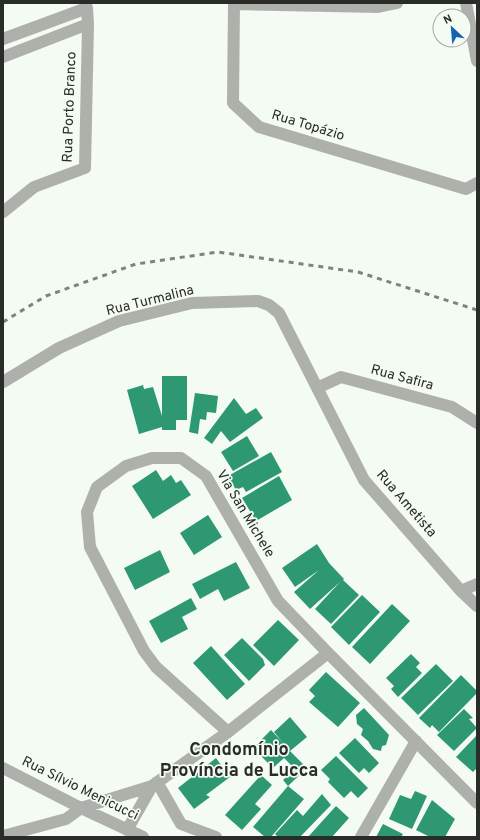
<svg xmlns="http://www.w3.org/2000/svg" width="480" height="840" viewBox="0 0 480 840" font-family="Overpass,sans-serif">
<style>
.building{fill:#2d9871}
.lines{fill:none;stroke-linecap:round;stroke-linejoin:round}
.minor{stroke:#aeb0ac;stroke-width:12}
.rail{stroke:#7e837e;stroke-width:3;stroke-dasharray:5 5;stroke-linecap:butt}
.labels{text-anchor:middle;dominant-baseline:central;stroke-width:3.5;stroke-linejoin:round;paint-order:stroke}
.street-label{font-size:14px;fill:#292c29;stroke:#f4fbf3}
.district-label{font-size:18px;font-weight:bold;fill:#292c29;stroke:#f4fbf3}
</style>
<rect width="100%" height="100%" fill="#f4fbf3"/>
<!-- building -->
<path class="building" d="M162 376H187V420H176V430H162V427L139 434 127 390 143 385 144 389 153 387 162 416Z
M195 393 218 396 216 413 207 412 206 420 200 419 198 434 189 432Z
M234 398 246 414 256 408 263 418 230 442 221 431 212 444 204 438Z
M247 436 259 456 233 471 221 452Z
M271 452 282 472 246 492 243 487 236 490 228 476Z
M156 470 163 481 171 475 176 483 181 480 191 495 153 519 132 486Z
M279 476 292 500 256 521 242 498Z
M208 515 222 537 194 555 180 533Z
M317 544 329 563 344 579 343 580 359 595 331 624 315 609 340 582 310 609 294 592 319 570 295 587 282 568Z
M160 550 170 572 135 590 124 568Z
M236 562 250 588 224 601 218 589 200 599 192 584Z
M362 595 380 612 349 645 331 627Z
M191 598 197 609 182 617 188 629 161 643 149 621Z
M392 604 410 621 370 664 352 647Z
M278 620 299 640 274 666 253 645Z
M242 638 263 659 265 665 249 681 224 655Z
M211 646 245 684 227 700 193 663Z
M411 654 420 663 416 667 422 673 398 697 391 689 394 686 386 678Z
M436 664 453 681 418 715 401 698Z
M326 672 360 703 338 727 309 702 315 696 309 690Z
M461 675 477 691V693L439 732 432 725 430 728 419 718Z
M364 708 389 735 386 745 382 746 381 751 373 749 368 741 361 735 363 729 357 724 356 715Z
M464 709 473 718 469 719 477 728 454 751 437 735Z
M290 717 307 737 290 751 307 768 288 786 283 780 295 769 284 758 273 768 253 748 271 730 283 743 274 732Z
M477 735V768L473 772 456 757Z
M355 738 379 763 369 773 364 768 359 773 339 753Z
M336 756 368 788 358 798 351 791 344 798 328 782 330 779 321 770Z
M216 758 230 777 206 795 210 797 194 809 178 788Z
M261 775 272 785 255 804 261 809 242 830 225 815Z
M288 786 304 799 271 837H265L253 827Z
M415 791 427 796 412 829 389 819 400 795 411 799Z
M322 794 331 805 300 837H278L275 834 297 810 303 816Z
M432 800 455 819 445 837H430L416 830Z
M336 806 349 818 332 837H308Z
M383 824 403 834 401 837H376Z"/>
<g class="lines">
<!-- minor -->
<path class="minor" d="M234 3 233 103 259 127 466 189 477 183
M466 3 477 61
M234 4 378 7 397 3
M3 39 87 8
M3 57 88 24
M3 212 34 187 85 168 88 24 87 8 85 3
M3 382 59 348 119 321 192 303 258 301 269 305 279 313 364 480 461 591 477 606
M317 388 341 377 452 407 477 423
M461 591 477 584
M228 732 156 667 144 651 90 547 87 512 97 487 126 466 152 458H181L206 476 278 601 328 653 477 803
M3 768 81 808 143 837
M157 782 181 824 216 837
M127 830 152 786
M3 836 66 819 81 808 152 786 228 732 328 653
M361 837 416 741"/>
<!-- rail -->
<path class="rail" d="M3 322 46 296 136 264 218 252 358 272 477 310"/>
</g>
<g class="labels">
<!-- street labels -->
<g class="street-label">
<text transform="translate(70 107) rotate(-88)">Rua Porto Branco</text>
<text transform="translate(308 126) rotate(17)">Rua Topázio</text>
<text transform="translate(150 301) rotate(-14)">Rua Turmalina</text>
<text transform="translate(402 378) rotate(15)">Rua Safira</text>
<text transform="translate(406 504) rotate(49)">Rua Ametista</text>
<text transform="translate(245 514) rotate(59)">Via San Michele</text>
<text transform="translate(80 789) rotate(26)">Rua Sílvio Menicucci</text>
</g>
<!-- district labels -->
<g class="district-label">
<text x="239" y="750">Condomínio<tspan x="239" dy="21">Província de Lucca</tspan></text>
</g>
</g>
<!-- border -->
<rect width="480" height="840" fill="none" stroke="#292c29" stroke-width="8"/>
<!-- north arrow -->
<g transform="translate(452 28) rotate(334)"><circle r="19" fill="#f4fbf3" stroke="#a3a8a2"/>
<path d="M0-3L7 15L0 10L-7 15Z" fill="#1564b2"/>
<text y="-6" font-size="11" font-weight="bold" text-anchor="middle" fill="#292c29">N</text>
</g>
</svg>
